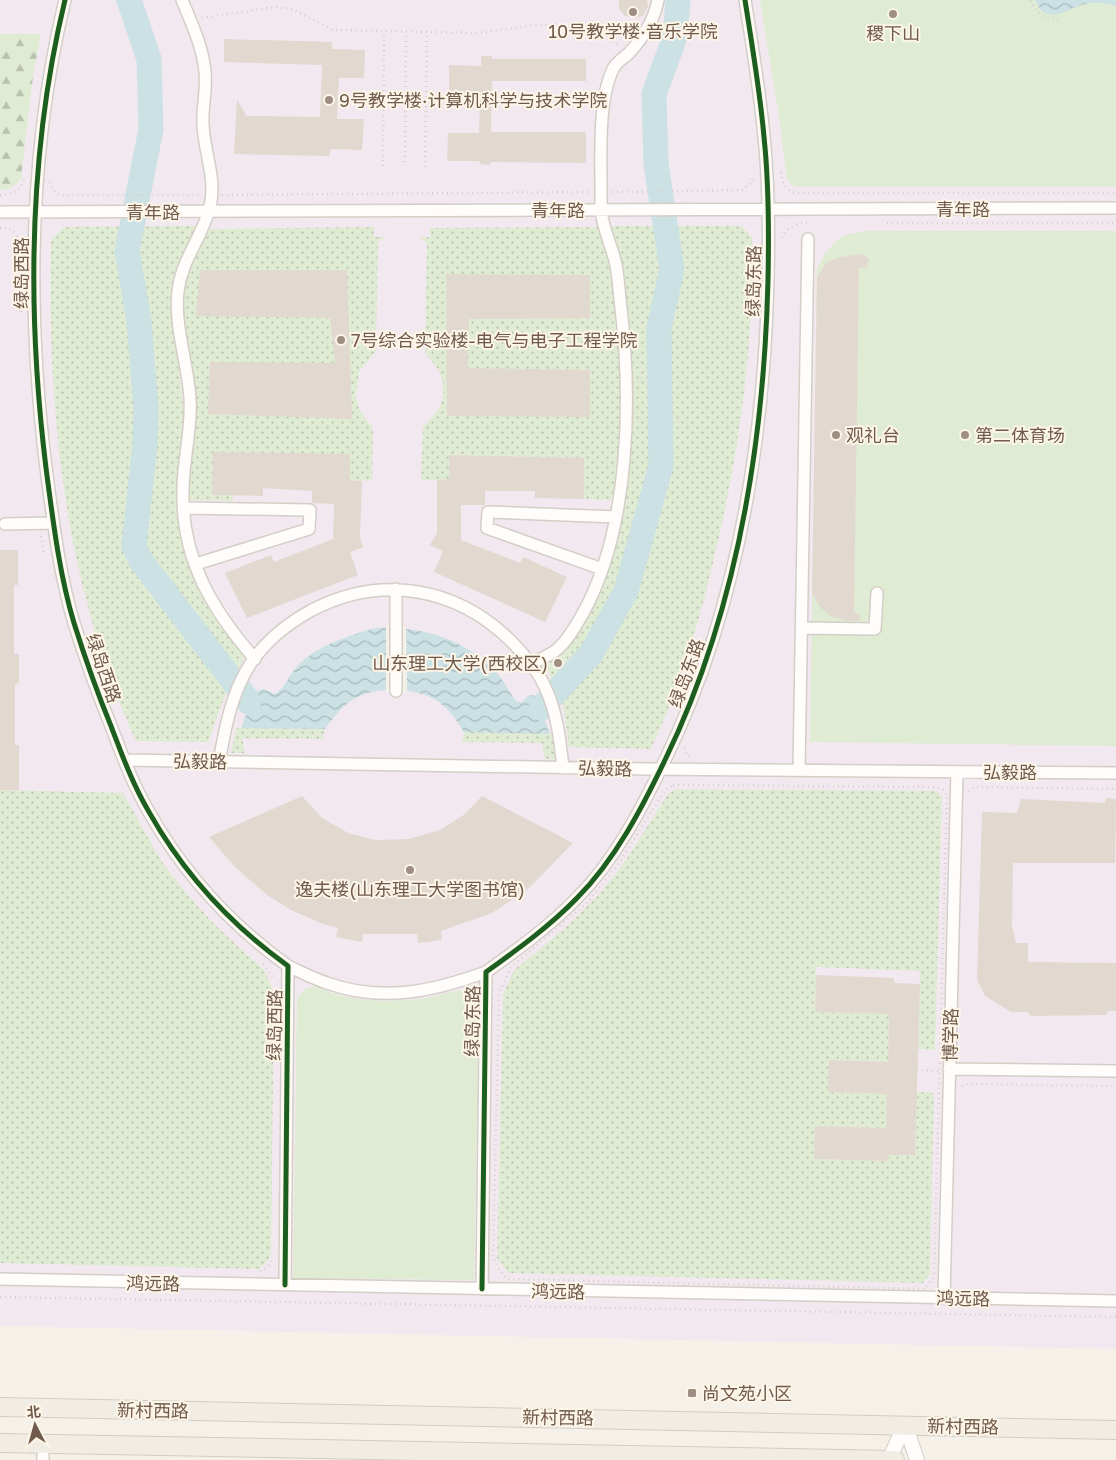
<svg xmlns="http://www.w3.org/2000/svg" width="1116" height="1460" viewBox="0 0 1116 1460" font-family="'Golos Text','Noto Sans SC',sans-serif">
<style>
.education{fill:#f2e8f0}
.green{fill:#e0ebd4}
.forest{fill:url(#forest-firs)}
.garden{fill:url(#garden-dots)}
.water{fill:url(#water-waves)}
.pier{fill:#f5f1e8}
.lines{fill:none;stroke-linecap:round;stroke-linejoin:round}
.river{stroke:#cbe1e4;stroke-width:25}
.building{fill:#e1d9d0}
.minor-casing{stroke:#d4cec6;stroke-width:14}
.tertiary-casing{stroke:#d4cec6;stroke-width:16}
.primary-casing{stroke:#d3ccc5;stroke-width:20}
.path{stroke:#d6d0ca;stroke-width:2.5;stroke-dasharray:1 4;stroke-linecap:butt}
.minor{stroke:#fefdfc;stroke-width:11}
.tertiary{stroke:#fefdfc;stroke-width:14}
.primary{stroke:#f1ede5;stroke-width:18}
.cycleway-casing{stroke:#fdf6e8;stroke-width:8}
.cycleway{stroke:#1b5e20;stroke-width:5}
.poi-dot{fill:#9f8f82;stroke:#fdf6e8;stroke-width:2}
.labels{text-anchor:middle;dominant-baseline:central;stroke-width:4;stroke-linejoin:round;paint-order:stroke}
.poi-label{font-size:18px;fill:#705a4b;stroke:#fdf6e8;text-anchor:start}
.street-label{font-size:18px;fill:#705a4b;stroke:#fdf6e8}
</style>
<defs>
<pattern id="forest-firs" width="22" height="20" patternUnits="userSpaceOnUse" patternTransform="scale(1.25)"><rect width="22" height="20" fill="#e0ebd4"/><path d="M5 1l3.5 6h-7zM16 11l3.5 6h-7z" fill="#bac1ae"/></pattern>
<pattern id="garden-dots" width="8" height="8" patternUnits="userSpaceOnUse" patternTransform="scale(1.25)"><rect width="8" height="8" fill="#e0ebd4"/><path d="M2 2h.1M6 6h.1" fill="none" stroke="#bac1ae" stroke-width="1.8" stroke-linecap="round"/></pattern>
<pattern id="water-waves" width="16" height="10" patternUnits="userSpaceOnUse" patternTransform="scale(1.25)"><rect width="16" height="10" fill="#cbe1e4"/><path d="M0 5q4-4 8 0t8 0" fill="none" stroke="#a9b9bb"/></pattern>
</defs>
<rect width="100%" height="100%" fill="#f5f1e8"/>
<!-- education -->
<path class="education" d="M0 0H1116V1349L0 1326Z"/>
<!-- green -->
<path class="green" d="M760 0H1116V187H795L787 181 779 116Z
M863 231H1116V746L810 742 817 269 825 253 842 236Z
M315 986C350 1003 387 1003 425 998 442 995 458 986 474 993L479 1003 474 1280 293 1278 297 998 305 989Z"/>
<!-- forest -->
<path class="forest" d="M0 34H41L33 76 21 178C15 187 10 190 0 190Z"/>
<!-- garden -->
<path class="garden" d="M198 226 181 257 171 298 185 424 179 459 177 497 182 537 194 577 212 614 247 652 224 698 208 742 136 741C64 583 47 412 51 240L64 227Z
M609 226H741L752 237C754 340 741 441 718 541 702 614 682 682 651 749L569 747 563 705 545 664 559 654 610 559 629 358 627 306 620 261Z
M374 227V237H386L378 242 376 351 359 372 356 397 360 411 373 427 372 481 350 480V454L233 495V501L188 500 181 313 184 280 206 229Z
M600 227C625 310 628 415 612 500L584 499V458L449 455V479L421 481 423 427 439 409 443 397V383L439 370 425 353 427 243 420 238 430 237V228Z
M236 728H241L325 729 322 739 242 738 245 753H231Z
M464 732 555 734 557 760 545 759 542 743 462 742Z
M676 789 936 791 942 796 935 1050 918 1049 920 971 816 967 815 1012 889 1014 888 1062 829 1060 828 1092 887 1094 886 1128 815 1126 814 1159 888 1161V1155H914L917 1092 934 1093 930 1274 923 1283 508 1273 497 1258 503 995 514 970C548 943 581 916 609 882 632 855 648 823 668 794Z
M0 790 123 793 162 862 187 894 215 925 264 970 274 992 271 1255 266 1263 258 1269 0 1263Z"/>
<!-- water -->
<path class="water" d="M1035 0H1116V6C1104 2 1093 2 1081 5 1064 11 1046 26 1035 0Z
M376 628C421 626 466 639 497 673 505 682 509 693 517 702H522L529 695 536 696 550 734 464 732C457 721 450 710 439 702 416 686 370 685 348 703 339 710 332 719 325 729L241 728 254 692 263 689 275 694C286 687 290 673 299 664 319 645 350 635 376 628Z"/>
<!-- pier -->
<path class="pier" d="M386 625 406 626 407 692H386Z"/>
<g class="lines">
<!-- river -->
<path class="river" d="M129 0 149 59 151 129 127 251 139 321 146 409 145 444 134 546 141 561 249 702
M541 708 591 654 626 591 661 466 659 328 672 269 656 164 654 94 675 37 678 0"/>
</g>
<!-- building -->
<path class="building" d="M619 0H647L648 7 643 16 635 18 625 16 619 9Z
M224 39 332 42V49L365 50 364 78H339L337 119H364L362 150 330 149V156L234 154 237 99 246 116 320 117 322 65 224 62Z
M481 56H492V59H586V81H492L491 132H586V163L490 162V165L480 164 479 161H447L448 133H479L480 95 449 94V65L481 66Z
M862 254 869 259 867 267 859 268 854 612 861 616 859 621H847L832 617 820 607 812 593 817 277 827 262 840 257Z
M200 270H347L352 419 208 414 210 362 335 363 330 318 196 316Z
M446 274 590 275V318L469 319 468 368 590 370V417L447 416Z
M213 452 350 454V480L362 481 360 537 363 547 350 552 358 575 247 618 225 573 271 555 274 562 333 539 334 504 312 503V491L263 488V496L212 495Z
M449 455 584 458V499L535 498V491H485V505H461V540L520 563 523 557 567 577 545 622 434 572 443 551 430 545 437 533V480L449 479Z
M0 550H18V585H14V654H19V683L15 684V745H19V790H0Z
M302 796 322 818 348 833 375 840 409 839 440 830 465 814 482 796 573 843 528 889 492 913 441 931 442 940 418 943 417 934H363L362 942 336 937 338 928 323 924 291 910 267 895 235 867 209 837Z
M1106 798 1116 799 1115 863H1013L1012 926 1016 943H1028V962L1116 963V1011H1109L1106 1015 1031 1016 1028 1012H1011L985 996 977 980 982 812 1017 813 1021 799 1105 803Z
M816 975 894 978V983L920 984 915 1155H888V1161L814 1159 815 1126 886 1128 887 1094 828 1092 829 1060 888 1062 889 1014 815 1012Z"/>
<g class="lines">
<!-- minor casing -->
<g class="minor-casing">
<path id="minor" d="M65 0C28 153 27 313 46 468 53 520 59 573 74 623 85 658 97 692 111 726 122 755 133 785 149 812 184 874 231 925 288 966L285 1285
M182 0C191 22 203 47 205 72 207 89 202 107 203 124 204 154 218 181 209 210 201 239 182 259 178 291 174 327 188 363 190 399 192 430 183 459 183 490 181 558 212 610 255 659
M0 212 1116 208
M184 508 310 510 309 529 196 564
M5 524 54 523
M602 569 487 528 488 512 616 517
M802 628 875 629 877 593
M531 664C539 660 548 656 555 651 566 643 575 627 582 615 631 528 632 396 620 299 619 288 618 276 616 265 612 246 603 230 601 210 602 170 596 104 613 69 616 62 624 58 629 53 644 37 654 21 658 0
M396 691V589
M124 760 648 769 1116 773
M219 762C224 735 229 706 241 681 255 650 283 626 312 610 381 574 456 587 511 641 524 655 537 669 545 687 557 712 560 740 563 768
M799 770 808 239
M288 966C301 972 314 979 327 983 382 1003 434 991 486 972
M949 1069 1116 1071
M0 1279 1116 1301
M482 1289 486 972C518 949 550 926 577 898 615 860 642 808 665 760 737 612 764 444 768 280 769 233 769 184 764 137 760 91 752 45 745 0
M944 1298 957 772
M43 1444V1460"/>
</g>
<!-- tertiary casing -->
<g class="tertiary-casing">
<path id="tertiary" d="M905 1424 917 1460
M889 1460 905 1424"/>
</g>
<!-- primary casing -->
<g class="primary-casing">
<path id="primary" d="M0 1407 1116 1430
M0 1443 895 1460"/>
</g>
<!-- path -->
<path class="path" d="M1031 0C1036 15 1046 19 1061 19
M202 18 275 7 292 9 333 30 481 33 533 25 556 24 602 35 620 46
M405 162 406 32
M383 166 384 31
M425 167 427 32
M781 172C782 184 785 190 796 193H1116
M50 182 52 189 59 195H199
M612 192 742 190 751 183 754 175
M0 195C12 195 21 191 24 179
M222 195 589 192
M887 223H1116
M0 228H9L16 234 21 246
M782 238C786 227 796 224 807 223
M20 291 21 316
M41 536 44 553
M685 748 684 750 690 758
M673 785 936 787 943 790 947 795 934 1277 925 1289 507 1279 498 1268 493 1257 499 994 511 967 588 902 620 862 665 790Z
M969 792 974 787 1116 789
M263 964 275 980
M917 1070 938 1071
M962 1086 965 1084 1116 1086
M260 1271 268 1267 272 1260
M0 1297 1116 1317"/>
<!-- minor -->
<use href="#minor" class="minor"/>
<!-- tertiary -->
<use href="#tertiary" class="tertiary"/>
<!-- primary -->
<use href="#primary" class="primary"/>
<!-- cycleway casing -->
<g class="cycleway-casing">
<path id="cycleway" d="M65 0C28 153 27 313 46 468 53 520 59 573 74 623 85 658 97 692 111 726 122 755 133 785 149 812 184 874 231 925 288 966L285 1285
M482 1289 486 972C518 949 550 926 577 898 615 860 642 808 665 760 737 612 764 444 768 280 769 233 769 184 764 137 760 91 752 45 745 0"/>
</g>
<!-- cycleway -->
<use href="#cycleway" class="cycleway"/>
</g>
<!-- markers -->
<g class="poi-dot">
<circle cx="633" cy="12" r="5"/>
<circle cx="893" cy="14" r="5"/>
<circle cx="329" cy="100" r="5"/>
<circle cx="341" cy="340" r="5"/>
<circle cx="836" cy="435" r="5"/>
<circle cx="965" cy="435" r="5"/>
<circle cx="558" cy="663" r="5"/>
<circle cx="410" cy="870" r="5"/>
<rect x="687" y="1388" width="10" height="10" rx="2.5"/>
</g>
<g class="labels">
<!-- poi labels -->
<g class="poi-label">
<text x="633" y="31" text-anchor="middle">10号教学楼·音乐学院</text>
<text x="893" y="33" text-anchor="middle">稷下山</text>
<text x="339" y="100">9号教学楼·计算机科学与技术学院</text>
<text x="351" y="340">7号综合实验楼-电气与电子工程学院</text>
<text x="846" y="435">观礼台</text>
<text x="975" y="435">第二体育场</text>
<text x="548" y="663" text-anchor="end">山东理工大学(西校区)</text>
<text x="410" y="889" text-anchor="middle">逸夫楼(山东理工大学图书馆)</text>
<text x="702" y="1393">尚文苑小区</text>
</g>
<!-- street labels -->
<g class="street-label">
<text x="963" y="209">青年路</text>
<text x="558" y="210">青年路</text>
<text x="153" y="212">青年路</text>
<text transform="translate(21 273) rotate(-90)">绿岛西路</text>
<text transform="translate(753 281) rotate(-89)">绿岛东路</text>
<text transform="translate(104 668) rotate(71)">绿岛西路</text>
<text transform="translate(686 673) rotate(-70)">绿岛东路</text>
<text transform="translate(200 761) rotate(1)">弘毅路</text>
<text transform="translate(605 768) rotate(1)">弘毅路</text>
<text x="1010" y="772">弘毅路</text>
<text transform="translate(472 1021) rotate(-89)">绿岛东路</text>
<text transform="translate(274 1025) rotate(-89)">绿岛西路</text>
<text transform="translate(950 1035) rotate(-89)">博学路</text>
<text transform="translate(153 1283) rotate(1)">鸿远路</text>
<text transform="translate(558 1291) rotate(1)">鸿远路</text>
<text transform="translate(963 1298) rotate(1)">鸿远路</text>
<text transform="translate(153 1410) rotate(1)">新村西路</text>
<text transform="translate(558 1417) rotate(1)">新村西路</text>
<text transform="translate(963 1426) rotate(1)">新村西路</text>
</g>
</g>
<!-- north arrow -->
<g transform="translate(35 1425) rotate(354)" stroke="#fdf6e8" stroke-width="4" paint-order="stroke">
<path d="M0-4L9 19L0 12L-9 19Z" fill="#705a4b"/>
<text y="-8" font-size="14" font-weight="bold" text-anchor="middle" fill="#705a4b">北</text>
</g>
</svg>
